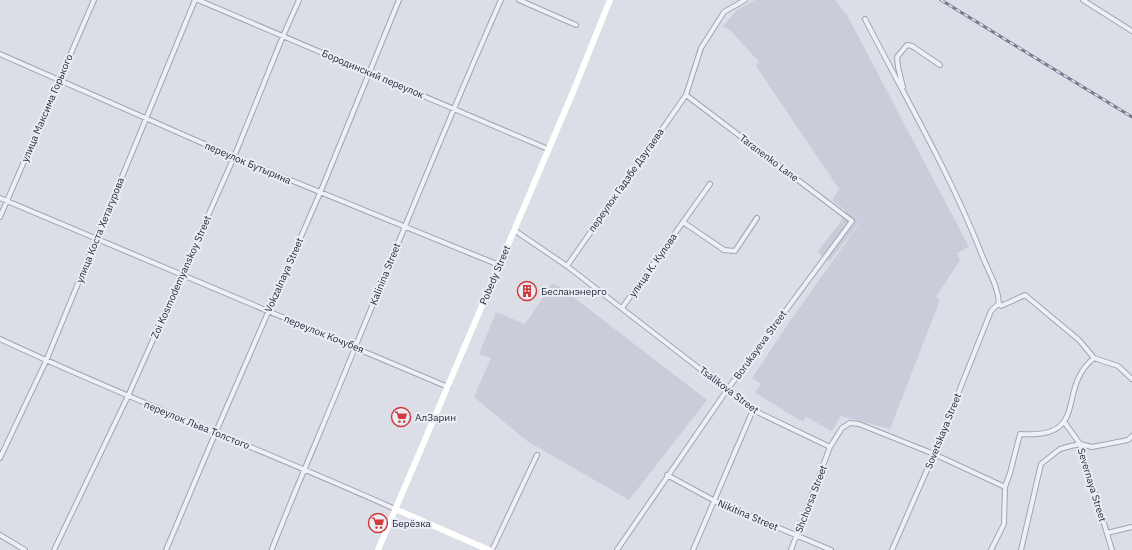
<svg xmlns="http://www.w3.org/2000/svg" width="1132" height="550" viewBox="0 0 1132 550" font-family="'IBM Plex Sans',sans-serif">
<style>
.built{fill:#cacdd9}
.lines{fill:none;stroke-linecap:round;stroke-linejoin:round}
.street-casing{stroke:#a1a4b1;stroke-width:6}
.street{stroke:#eef0f5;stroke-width:4}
.secondary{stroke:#fff;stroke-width:6}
.rail-casing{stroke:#757b90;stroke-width:3}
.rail{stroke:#ebedf4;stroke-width:1.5;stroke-dasharray:4.5;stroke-linecap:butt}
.labels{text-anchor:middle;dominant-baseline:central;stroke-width:4;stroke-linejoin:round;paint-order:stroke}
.street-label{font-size:10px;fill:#252a3d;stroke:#ebedf4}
.poi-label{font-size:10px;fill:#252a3d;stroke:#ebedf4;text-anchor:start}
</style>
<rect width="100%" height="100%" fill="#dcdee7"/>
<!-- built -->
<path class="built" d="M755 0H835L847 15 969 247 957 253 960 260 936 297 940 300 890 429 841 416 832 431 806 417 803 422 755 393 761 384 752 378 790 321 866 214 829 262 817 252 839 224 846 211 832 200 839 189 756 66 759 62 731 31 723 26 737 10Z
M552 284 559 286 707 400 629 500 527 441 474 397 491 358 479 354 496 312 525 324Z"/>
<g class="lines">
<!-- street casing -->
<g class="street-casing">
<path id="street" d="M198 0 548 149
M519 0 576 25
M1083 0 1132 31
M865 19C905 97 950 173 982 255 988 271 998 286 999 303L991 311 934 454 892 550
M0 54 234 157 499 265
M903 87 898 67 897 57 907 45 912 46 940 65
M0 198 448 387
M0 217 94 0
M683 222 724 250 735 251 757 218
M514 230 567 266 753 410 830 447 842 428 850 423 859 424 934 454 1005 487
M567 266 686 95 701 48 724 12 745 0
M622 308 710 184
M0 339C130 400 264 450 395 509
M1094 358 1118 366 1132 379
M1065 423 1080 444 1112 550
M0 458 46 361 195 0
M667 475 713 500 831 550
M1107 533 1132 527
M0 535 25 550
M272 549C299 480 329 413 356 345 404 230 450 114 501 0
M54 550 128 396 234 157 283 36 299 0
M166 550 215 434 320 193 399 0
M492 550 537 455
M617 550 727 390 852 221 686 95
M693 550 753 410
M791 550 830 447
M991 550 1004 524 1005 487 1010 473 1020 434C1092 439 1055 389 1094 358L1079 340 1025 295 1001 306 999 303
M1021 550 1041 464 1060 449 1071 446 1080 444 1092 447 1128 440 1132 436"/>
</g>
<!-- street -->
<use href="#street" class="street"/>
<!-- secondary -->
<path class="secondary" d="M395 509 489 550
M378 550 573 92 610 0"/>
<!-- rail casing -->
<g class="rail-casing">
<path id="rail" d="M941 0 1132 117"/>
</g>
<!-- rail -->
<use href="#rail" class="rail"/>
</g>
<!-- icons -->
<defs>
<g id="building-ring" transform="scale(1)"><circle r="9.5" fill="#ebedf4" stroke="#d23b3c" stroke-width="1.5"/><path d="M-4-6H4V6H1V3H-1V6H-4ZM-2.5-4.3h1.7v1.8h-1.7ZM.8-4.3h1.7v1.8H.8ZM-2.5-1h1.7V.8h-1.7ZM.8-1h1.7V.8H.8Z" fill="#d23b3c"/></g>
<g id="supermarket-ring" transform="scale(1)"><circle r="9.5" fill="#ebedf4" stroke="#d23b3c" stroke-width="1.5"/><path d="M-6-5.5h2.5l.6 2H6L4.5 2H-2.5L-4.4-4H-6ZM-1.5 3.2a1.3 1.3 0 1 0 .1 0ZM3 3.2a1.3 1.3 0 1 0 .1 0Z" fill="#d23b3c"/></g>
</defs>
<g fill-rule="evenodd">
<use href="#building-ring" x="527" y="291"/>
<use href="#supermarket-ring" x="401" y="417"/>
<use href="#supermarket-ring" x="378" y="523"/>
</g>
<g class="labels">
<!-- street labels -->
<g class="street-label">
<text transform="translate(373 74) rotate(23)">Бородинский переулок</text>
<text transform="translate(47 108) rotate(-67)">улица Максима Горького</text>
<text transform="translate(769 158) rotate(37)">Taranenko Lane</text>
<text transform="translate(248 163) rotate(23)">переулок Бутырина</text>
<text transform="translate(626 180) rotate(-55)">переулок Гадзбе Дзугаева</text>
<text transform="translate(100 230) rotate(-68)">улица Коста Хетагурова</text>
<text transform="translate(653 265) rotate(-55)">улица К. Кулова</text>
<text transform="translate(385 274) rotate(-68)">Kalinina Street</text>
<text transform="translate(284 275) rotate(-66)">Vokzalnaya Street</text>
<text transform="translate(495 275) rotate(-67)">Pobedy Street</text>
<text transform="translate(181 277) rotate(-66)">Zoi Kosmodemyanskoy Street</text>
<text transform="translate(324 334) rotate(22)">переулок Кочубея</text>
<text transform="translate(760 345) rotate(-54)">Borukayeva Street</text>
<text transform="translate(729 390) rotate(37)">Tsalikova Street</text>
<text transform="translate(197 425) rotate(22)">переулок Льва Толстого</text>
<text transform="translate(943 431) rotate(-68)">Sovetskaya Street</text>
<text transform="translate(1092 485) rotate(73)">Severnaya Street</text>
<text transform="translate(811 499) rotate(-69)">Shchorsa Street</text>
<text transform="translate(748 515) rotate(23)">Nikitina Street</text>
</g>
<!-- poi labels -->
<g class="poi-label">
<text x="541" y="291">Бесланэнерго</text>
<text x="415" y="417">АлЗарин</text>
<text x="392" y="523">Берёзка</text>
</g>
</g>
</svg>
